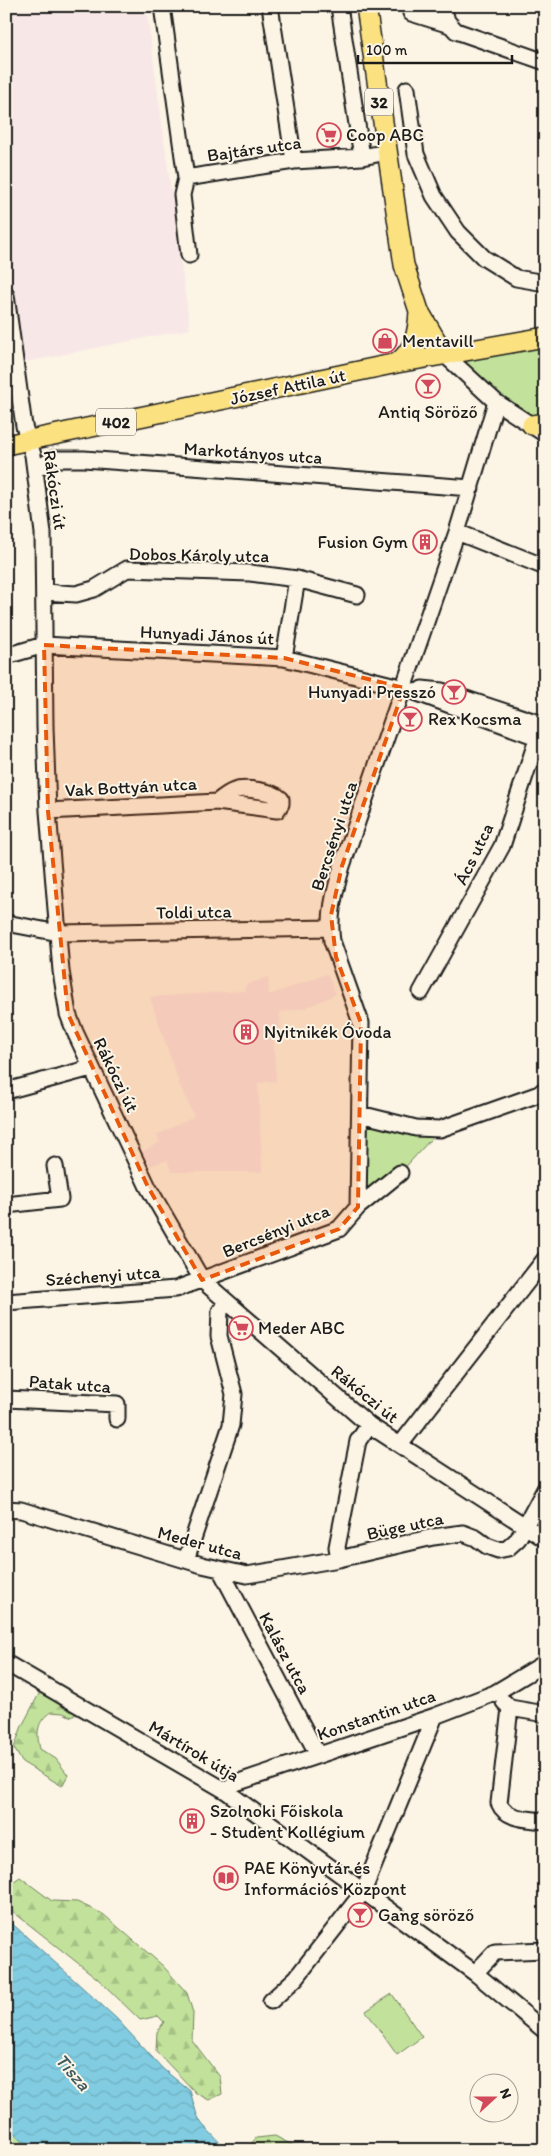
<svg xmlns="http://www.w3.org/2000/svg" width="551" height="2156" viewBox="0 0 551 2156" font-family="Itim,sans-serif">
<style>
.built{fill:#f8e7e7}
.forest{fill:url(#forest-firs);stroke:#6f7f5c}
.green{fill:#c2e29b;stroke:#6f7f5c}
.water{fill:url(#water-waves);stroke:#598692}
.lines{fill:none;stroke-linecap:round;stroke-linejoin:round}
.minor-casing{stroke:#1c1c1c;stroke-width:19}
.major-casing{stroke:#1c1c1c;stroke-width:22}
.minor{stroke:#fcf5e5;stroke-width:15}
.major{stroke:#fbe180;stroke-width:19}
.marked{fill:#e8590c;fill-opacity:0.2;stroke:#e8590c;stroke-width:4;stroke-dasharray:10 6;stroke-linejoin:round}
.labels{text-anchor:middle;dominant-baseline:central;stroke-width:4;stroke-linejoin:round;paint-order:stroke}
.shield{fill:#fcf5e5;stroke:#5f5d58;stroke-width:1}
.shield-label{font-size:16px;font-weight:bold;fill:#1c1c1c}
.poi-label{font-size:18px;fill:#1c1c1c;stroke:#fcf5e5;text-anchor:start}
.street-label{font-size:18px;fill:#1c1c1c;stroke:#fcf5e5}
.water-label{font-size:19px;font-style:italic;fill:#3f5a61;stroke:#fcf5e5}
</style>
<defs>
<pattern id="forest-firs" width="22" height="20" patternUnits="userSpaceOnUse" patternTransform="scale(1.25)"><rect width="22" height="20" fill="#c2e29b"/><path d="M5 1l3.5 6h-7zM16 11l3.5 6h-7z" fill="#a6c185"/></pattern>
<pattern id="water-waves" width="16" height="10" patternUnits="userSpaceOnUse" patternTransform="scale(1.25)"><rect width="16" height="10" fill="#81cce1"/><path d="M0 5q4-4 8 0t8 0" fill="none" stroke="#6fafc0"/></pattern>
</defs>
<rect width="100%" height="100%" fill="#fcf5e5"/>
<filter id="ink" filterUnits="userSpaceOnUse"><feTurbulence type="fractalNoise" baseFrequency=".02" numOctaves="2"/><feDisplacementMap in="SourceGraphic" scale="10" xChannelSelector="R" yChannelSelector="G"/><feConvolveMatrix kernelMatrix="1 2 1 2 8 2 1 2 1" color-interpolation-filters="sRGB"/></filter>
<g filter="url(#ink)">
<!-- built -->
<path class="built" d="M6 6H146L190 329 6 366Z
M327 974 336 994 305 1008 280 1012 281 1031 273 1032 276 1081 258 1083 262 1172H172L167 1160 150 1166 142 1152 160 1142 157 1135 194 1116 179 1083 150 997 244 991 246 985 268 977 269 995Z"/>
<!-- forest -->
<path class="forest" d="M41 1690 76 1708V1714L72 1717 63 1713 51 1712C37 1721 36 1733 40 1749L56 1759 68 1775 62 1786 22 1762 14 1748 22 1726Z
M20 1877 52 1901 77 1902 103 1914 163 1966 187 1993 193 2013 192 2040 220 2077 222 2094 209 2100 196 2093 156 2051 157 2032 164 2022 158 2016 140 2020 98 1979 7 1907 6 1887Z
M275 2136 296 2147 297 2150H246L256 2138Z"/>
<!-- green -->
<path class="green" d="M545 337V434L444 354Z
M360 1114 440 1129 400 1173 358 1207Z
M392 1994 422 2037 397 2055 366 2011Z
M6 2123 30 2150H6Z"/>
<!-- water -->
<path class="water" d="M6 1918 116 2018 163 2069 190 2091 197 2115 202 2124 227 2150H30L6 2123Z"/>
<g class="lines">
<!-- minor casing -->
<g class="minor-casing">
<path id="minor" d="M162 6 186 178 182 195 189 255
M270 6 294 161
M339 6 362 157
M443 6 447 21 456 31 545 62
M411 13 450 25
M407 89 416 154 434 196 458 232 484 258 516 278 545 283
M186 178 294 161 362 157 387 152
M6 295 21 405 24 426 33 455 43 533 45 727 48 811 61 971 68 1014 75 1032 148 1187 202 1280 369 1425 545 1539
M444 354 496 402 545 434
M35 470 53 459H84L471 488
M457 532 545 567
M44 592 76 594 94 589 127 569 250 573 297 579 357 595
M6 656 44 645 284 658 404 688 545 740
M284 658 297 579
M422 689 442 691 545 725
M48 811 217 802 277 810 281 804V799C272 791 245 787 234 791 228 793 222 798 217 802
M6 923 59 933 330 928
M421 992 502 846 542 724
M6 1091 91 1068
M360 1114 416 1128 440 1129 539 1094 545 1089
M6 1205 60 1199 55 1166
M358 1207 361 1023 332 941C328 915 335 891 342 866L457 532 496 402
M6 1302 176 1289 339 1229 358 1207 400 1173
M6 1399 117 1404V1419
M400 1445 545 1259
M6 1509 21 1510 202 1565 247 1575 339 1559 433 1537 463 1533 476 1538 487 1546 498 1550 508 1548 518 1539 545 1489
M339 1559 337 1547 358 1441 369 1425
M186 1560 231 1425 234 1394 219 1336 220 1311 227 1302
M220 1569 318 1755
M6 1663 226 1791 475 1973 545 2031
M504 1702 510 1708 545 1714
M510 1708 499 1803C506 1820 529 1819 545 1821
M226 1791 236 1783 435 1716 495 1693 545 1663
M475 1973 495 1952 545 1950
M271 2001 296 1978 363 1892 435 1716"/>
</g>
<!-- major casing -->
<g class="major-casing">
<path id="major" d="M366 6 404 265 419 311 444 354
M397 363C415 350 418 332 419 311
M532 425 545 423
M6 445 397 363 545 337"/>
</g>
<!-- minor -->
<use href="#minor" class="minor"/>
<!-- major -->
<use href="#major" class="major"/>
</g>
</g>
<!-- marked area -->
<path class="marked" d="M44 645 284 658 404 688 342 866 331 915 336 957 361 1023 358 1207 339 1229 202 1280 148 1187 68 1014 48 811Z"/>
<!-- icons -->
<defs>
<g id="supermarket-ring" transform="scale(1.25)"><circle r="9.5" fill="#fcf5e5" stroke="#d1495b" stroke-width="1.5"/><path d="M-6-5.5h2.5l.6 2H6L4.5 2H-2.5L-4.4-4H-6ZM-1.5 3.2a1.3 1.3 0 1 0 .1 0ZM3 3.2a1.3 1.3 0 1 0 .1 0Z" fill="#d1495b"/></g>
<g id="shop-ring" transform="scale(1.25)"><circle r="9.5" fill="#fcf5e5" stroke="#d1495b" stroke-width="1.5"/><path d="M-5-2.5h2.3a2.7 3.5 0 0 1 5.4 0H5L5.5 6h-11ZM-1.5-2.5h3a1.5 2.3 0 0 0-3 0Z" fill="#d1495b"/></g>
<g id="bar-ring" transform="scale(1.25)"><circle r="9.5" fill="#fcf5e5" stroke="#d1495b" stroke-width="1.5"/><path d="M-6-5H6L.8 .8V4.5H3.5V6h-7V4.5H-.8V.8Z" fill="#d1495b"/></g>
<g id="building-ring" transform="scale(1.25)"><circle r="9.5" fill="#fcf5e5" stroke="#d1495b" stroke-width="1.5"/><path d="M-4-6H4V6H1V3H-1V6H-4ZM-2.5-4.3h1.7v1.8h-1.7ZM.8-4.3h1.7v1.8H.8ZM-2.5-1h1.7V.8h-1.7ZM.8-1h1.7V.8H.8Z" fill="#d1495b"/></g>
<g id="library-ring" transform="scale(1.25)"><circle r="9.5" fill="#fcf5e5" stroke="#d1495b" stroke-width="1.5"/><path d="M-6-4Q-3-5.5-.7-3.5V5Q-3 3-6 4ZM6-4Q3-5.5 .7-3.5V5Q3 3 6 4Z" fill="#d1495b"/></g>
</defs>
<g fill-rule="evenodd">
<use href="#supermarket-ring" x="329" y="135"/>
<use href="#shop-ring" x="385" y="341"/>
<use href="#bar-ring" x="428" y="386"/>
<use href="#building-ring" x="425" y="542"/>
<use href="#bar-ring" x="454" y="692"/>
<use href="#bar-ring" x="410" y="719"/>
<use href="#building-ring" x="246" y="1032"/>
<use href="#supermarket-ring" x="241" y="1328"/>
<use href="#building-ring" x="192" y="1821"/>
<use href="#library-ring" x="226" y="1878"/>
<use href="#bar-ring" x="360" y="1915"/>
</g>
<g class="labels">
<!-- shield labels -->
<g class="shield">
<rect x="365" y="88.5" width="28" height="27" rx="4"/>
<rect x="96" y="408.5" width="40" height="27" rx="4"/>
</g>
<g class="shield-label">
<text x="379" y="102">32</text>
<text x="116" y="422">402</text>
</g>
<!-- poi labels -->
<g class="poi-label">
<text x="346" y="135">Coop ABC</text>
<text x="402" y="341">Mentavill</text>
<text x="428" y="412" text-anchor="middle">Antiq Söröző</text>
<text x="408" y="542" text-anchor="end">Fusion Gym</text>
<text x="436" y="692" text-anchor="end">Hunyadi Presszó</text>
<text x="428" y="719">Rex Kocsma</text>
<text x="264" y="1032">Nyitnikék Óvoda</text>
<text x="258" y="1328">Meder ABC</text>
<text x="210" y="1811">Szolnoki Főiskola<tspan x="210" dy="21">- Student Kollégium</tspan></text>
<text x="244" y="1868">PAE Könyvtár és<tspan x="244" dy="21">Információs Központ</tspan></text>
<text x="378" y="1915">Gang söröző</text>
</g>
<!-- street labels -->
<g class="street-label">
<text transform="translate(254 149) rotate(-8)">Bajtárs utca</text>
<text transform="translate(288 387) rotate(-12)">József Attila út</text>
<text transform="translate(253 453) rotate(4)">Markotányos utca</text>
<text transform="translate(55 490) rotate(82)">Rákóczi út</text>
<text transform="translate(199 555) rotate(1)">Dobos Károly utca</text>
<text transform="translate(207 635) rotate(3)">Hunyadi János út</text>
<text transform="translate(131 787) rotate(-3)">Vak Bottyán utca</text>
<text transform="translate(334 836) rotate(-72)">Bercsényi utca</text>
<text transform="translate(474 854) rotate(-64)">Ács utca</text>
<text transform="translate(194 912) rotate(-1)">Toldi utca</text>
<text transform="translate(116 1075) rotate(64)">Rákóczi út</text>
<text transform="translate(276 1231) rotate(-22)">Bercsényi utca</text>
<text transform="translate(103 1276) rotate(-4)">Széchenyi utca</text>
<text transform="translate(70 1384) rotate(4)">Patak utca</text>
<text transform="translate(365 1394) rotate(39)">Rákóczi út</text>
<text transform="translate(405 1526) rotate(-12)">Büge utca</text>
<text transform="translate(200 1543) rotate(15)">Meder utca</text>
<text transform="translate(285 1653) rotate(62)">Kalász utca</text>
<text transform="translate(376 1715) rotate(-19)">Konstantin utca</text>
<text transform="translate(194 1751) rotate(31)">Mártírok útja</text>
</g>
<!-- water labels -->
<g class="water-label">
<text transform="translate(73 2072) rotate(49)">Tisza</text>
</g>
</g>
<!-- margin -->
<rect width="551" height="2156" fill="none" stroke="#fcf5e5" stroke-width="25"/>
<rect x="12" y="12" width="526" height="2131" fill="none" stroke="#1c1c1c" stroke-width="2" filter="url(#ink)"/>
<!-- north arrow -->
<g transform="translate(494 2098) rotate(69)"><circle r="24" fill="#fcf5e5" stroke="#a29e95"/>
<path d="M0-4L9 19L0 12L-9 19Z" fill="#d1495b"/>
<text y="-8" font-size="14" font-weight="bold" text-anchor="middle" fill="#1c1c1c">N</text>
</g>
<!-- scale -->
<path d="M358 55v8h154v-8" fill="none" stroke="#1c1c1c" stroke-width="2.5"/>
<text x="366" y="55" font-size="15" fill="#1c1c1c" stroke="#fcf5e5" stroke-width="4" paint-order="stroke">100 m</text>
</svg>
